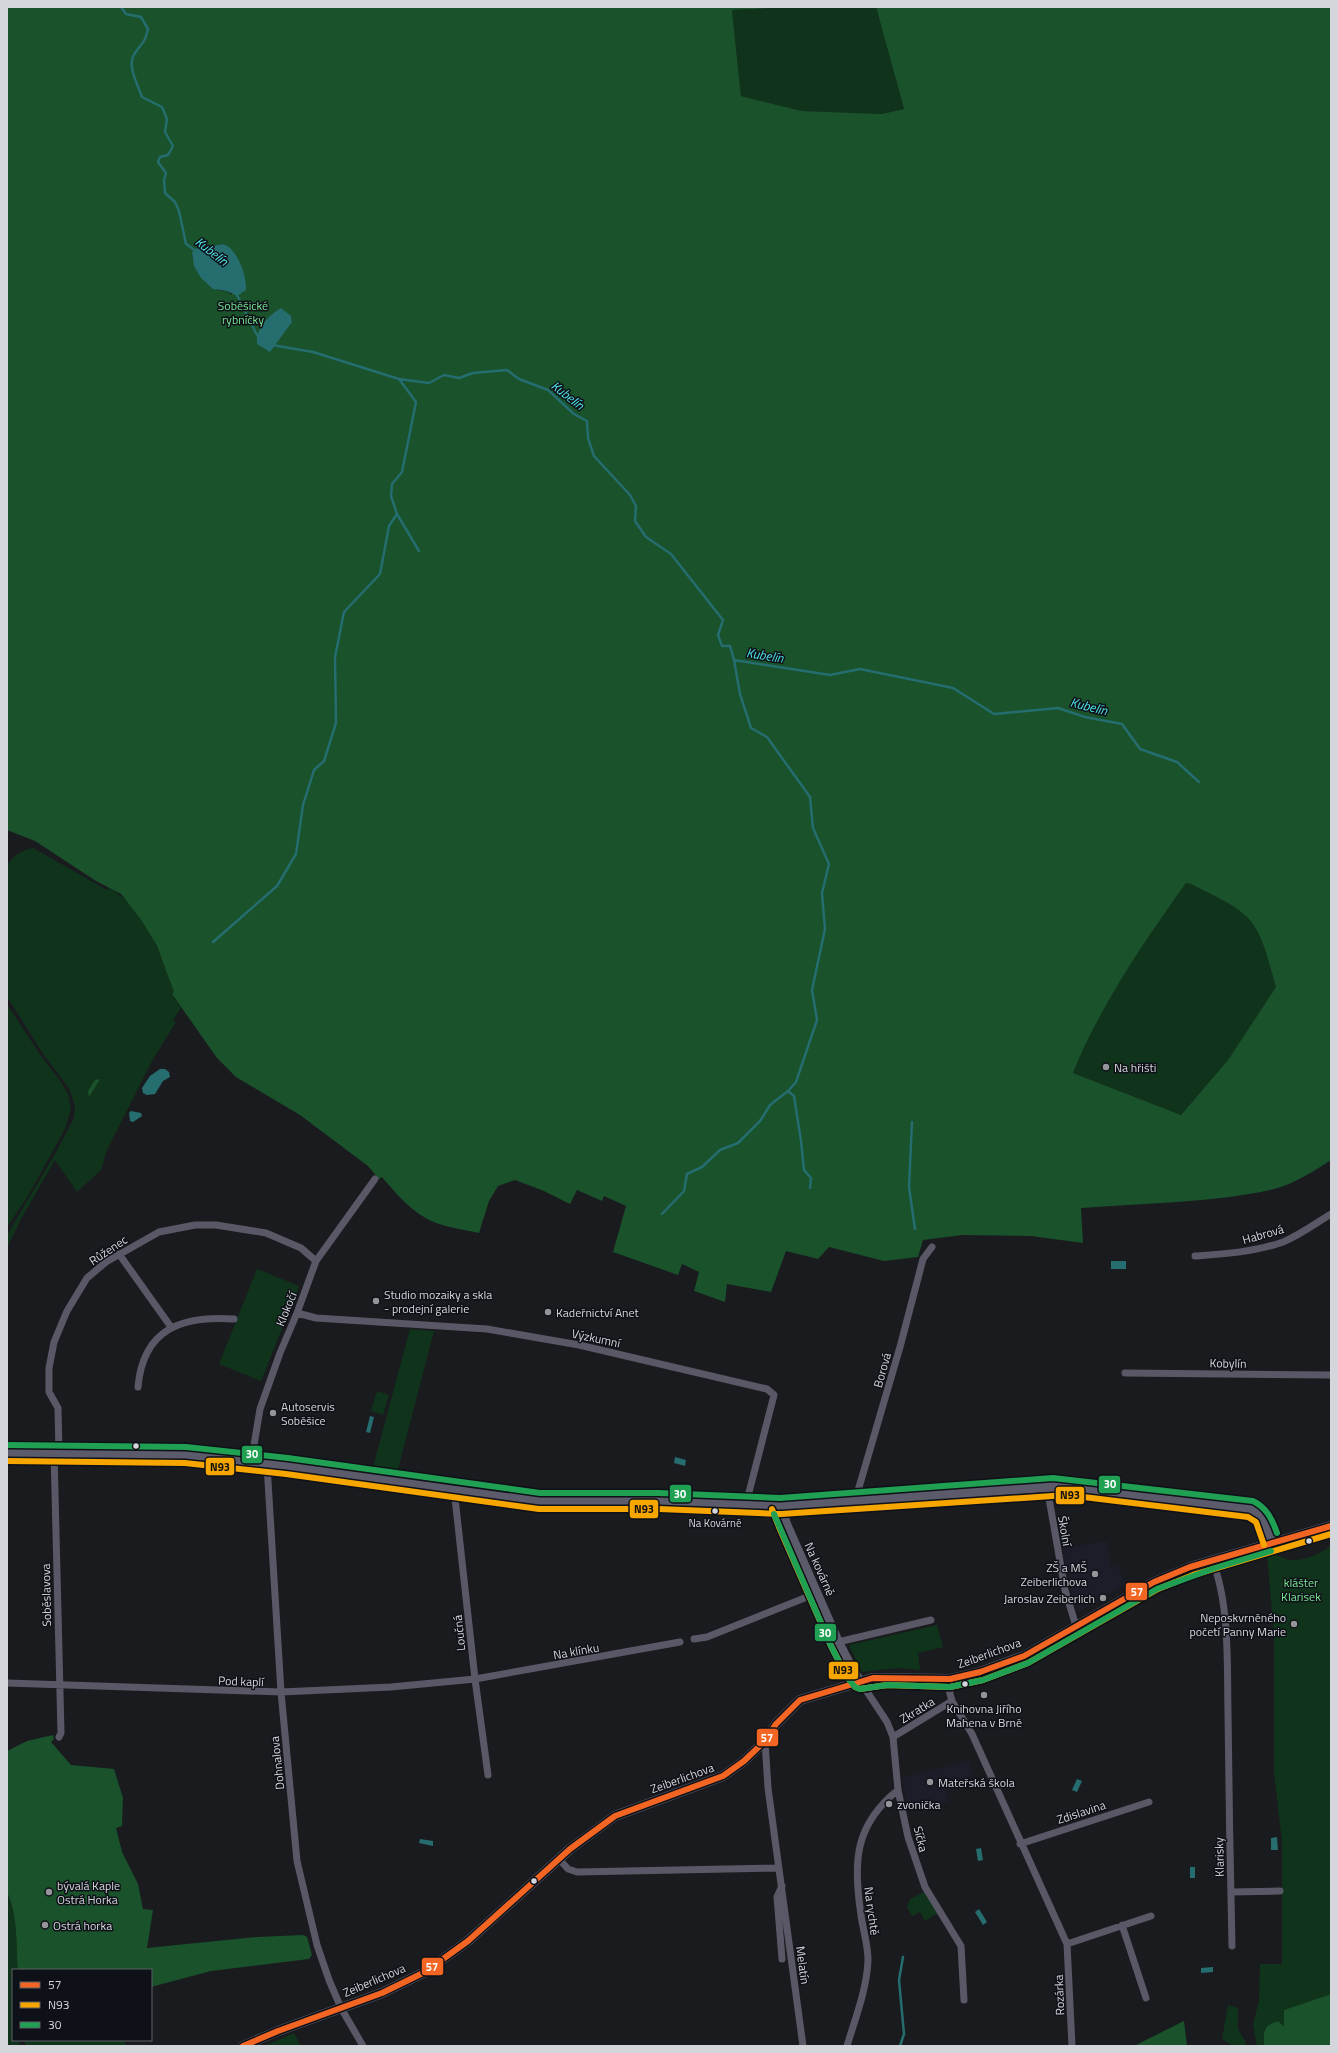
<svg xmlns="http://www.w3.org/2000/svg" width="1338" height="2053" viewBox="0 0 1338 2053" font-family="'Titillium Web',sans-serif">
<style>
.built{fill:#1b1e29}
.green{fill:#10341b}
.forest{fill:#19522b;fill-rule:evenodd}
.water{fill:#256d6f}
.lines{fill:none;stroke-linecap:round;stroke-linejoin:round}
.stream{stroke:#256d6f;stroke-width:2.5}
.street{stroke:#5a5867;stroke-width:7}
.secondary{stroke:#5c5b6b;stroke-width:10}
.bus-1-casing{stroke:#0f1118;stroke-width:9}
.bus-2-casing{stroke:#0f1118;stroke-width:9}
.bus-3-casing{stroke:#0f1118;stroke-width:9}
.bus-1{stroke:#f26522;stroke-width:6}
.bus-2{stroke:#f7a600;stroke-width:6}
.bus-3{stroke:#20a053;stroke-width:6}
.poi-dot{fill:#939599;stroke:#0f1118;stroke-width:1.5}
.bus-dot{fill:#d4d6db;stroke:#0f1118;stroke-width:1.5}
.labels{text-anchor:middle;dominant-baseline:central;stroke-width:3;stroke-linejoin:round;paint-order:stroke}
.bus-label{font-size:11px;fill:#d4d6db;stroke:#0f1118}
.park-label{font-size:12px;fill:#78e692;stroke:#0f1118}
.poi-label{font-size:12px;fill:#d4d6db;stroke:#0f1118;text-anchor:start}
.street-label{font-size:12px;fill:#d4d6db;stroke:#0f1118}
.water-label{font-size:13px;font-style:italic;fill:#4de3e8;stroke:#0f1118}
.line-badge{stroke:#0f1118;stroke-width:1.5}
.badge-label{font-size:11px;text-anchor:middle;font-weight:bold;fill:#fff}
.pale-badge-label{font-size:11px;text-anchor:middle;font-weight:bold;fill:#111}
</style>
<rect width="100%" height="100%" fill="#1a1b1f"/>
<!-- built -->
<path class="built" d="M1107 1541 1111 1566 1117 1565 1126 1584 1079 1612 1071 1591 1062 1548Z
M969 1761 974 1776 945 1786 949 1802 908 1810 902 1778Z"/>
<!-- green -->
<path class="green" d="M793 7H876L904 109 882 114 802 111 741 96 732 10Z
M33 848 107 890 109 888C143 906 163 957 174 992L172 994 181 1008 173 1020 176 1022 152 1061 107 1150 101 1170 77 1192 55 1160 21 1219 7 1248V1235L55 1154 74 1118 75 1107 70 1090 44 1055 7 997V866C12 856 22 850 33 848Z
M1186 883 1191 884C1210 894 1233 903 1248 918 1264 935 1269 965 1276 987L1228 1060 1181 1115 1073 1073C1100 1006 1144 942 1186 883Z
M7 1004 39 1053 61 1082 68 1094 71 1109 65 1129 28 1196 7 1227Z
M257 1269 299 1286 261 1381 219 1364Z
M410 1329 434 1331 397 1473 372 1471Z
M377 1391 389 1395 383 1415 371 1411Z
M1331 1544V1994L1284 2010V2027L1264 2030V2046H1257L1253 2024 1259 2001 1260 1964H1282V1841L1274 1773V1635L1267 1554C1274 1553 1279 1557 1286 1559 1298 1562 1314 1557 1324 1550L1325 1551Z
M937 1625 943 1647 918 1653 920 1670 897 1668 862 1672 849 1645Z
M7 1892C18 1915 16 1945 18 1970H13V2040H20L19 2046H7Z
M924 1892 938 1913 925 1921 920 1912 912 1916 907 1907 910 1899Z
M1228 2005 1238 2008V2029L1245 2041 1246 2046H1233L1222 2039Z
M294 2033 301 2046H264Z
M25 2040H123L127 2046H25Z"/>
<!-- forest -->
<path class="forest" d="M7 7H793L732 10 741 96 802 111 882 114 904 109 876 7H1331V1160C1314 1171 1294 1184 1274 1189 1214 1203 1143 1203 1081 1208L1083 1243 1031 1236 962 1235 923 1240 918 1257 884 1261 829 1247 818 1259 786 1251 771 1292 727 1284 725 1302 694 1291 699 1272 682 1264 678 1275 613 1252 626 1206 604 1196 602 1201 577 1190 570 1204 544 1191 515 1180 498 1186 489 1201 479 1233C466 1230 452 1228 439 1224 415 1216 397 1195 382 1177L379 1179 368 1166 300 1115 236 1077 217 1058 172 994 174 992 157 946 142 921 121 894 96 881 35 841 7 830ZM223 244 232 251 240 265 232 295 227 291 217 290 193 260 192 253ZM1186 883 1191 884C1210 894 1233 903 1248 918 1264 935 1269 965 1276 987L1228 1060 1181 1115 1073 1073C1100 1006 1144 942 1186 883Z
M100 1079 89 1097 88 1091 95 1080Z
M53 1735 54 1739 51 1742 71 1765 114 1769 123 1798 122 1826 116 1828 122 1852 138 1884 143 1909 153 1910 147 1948 257 1937 303 1935 307 1937 312 1955 309 1959 211 1971 151 1987V1970H18C16 1945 18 1915 7 1892V1751L27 1741Z
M1331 1994V2046H1264C1264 2030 1262 2027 1278 2021L1284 2027V2010Z
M1184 2021 1187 2046H1136V2045Z"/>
<!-- water -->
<path class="water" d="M223 244C237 248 247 276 246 290L237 296 227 291 213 289 201 278 194 266 192 253 194 249Z
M281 308 291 316 292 322 270 352 257 344C256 328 268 316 281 308Z
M160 1069H165L169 1072 170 1077 163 1081 155 1094 147 1095 143 1093 142 1088 150 1076Z
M131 1111 141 1113 142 1116 133 1122 130 1121 129 1113Z
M1111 1261H1126V1269H1111Z
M370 1416 374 1417 370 1433 366 1432Z
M675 1457 686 1460 685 1466 674 1463Z
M1077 1779 1082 1781 1077 1792 1072 1790Z
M1277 1837 1278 1850H1271V1838Z
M420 1839 433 1841V1846L419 1843Z
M981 1848 983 1860 978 1861 976 1849Z
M1190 1867H1195V1878H1190Z
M979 1909 987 1922 983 1925 975 1912Z
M1213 1967V1972L1201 1973V1968Z"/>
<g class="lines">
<!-- stream -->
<path class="stream" d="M121 7 126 14 141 17 148 29C144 45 143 41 135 53 126 65 138 85 142 97L162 107 167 119 165 132 173 146 168 155 160 157 158 162 166 173 164 180 165 193 175 202 179 211 186 244 196 251
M236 293 258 337
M272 345 313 352 399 379 429 383 444 375 459 378 473 373 507 370 519 379 548 390 574 414 587 421 588 438 594 456 630 495 636 506 635 521 646 537 671 554 723 620 718 635 722 646H730L734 660 830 675 860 669 953 688 994 714 1058 708 1085 717 1122 724 1140 749 1177 762 1199 782
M397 514 419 551
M213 942 277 886 296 854 303 805 314 770 324 761 336 723 335 657 344 612 380 574 389 526 397 514 391 496 392 484 402 472 416 402 399 379
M788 1091 794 1096 801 1141 804 1170 811 1178 810 1188
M912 1122 909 1187 915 1229
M662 1214 684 1191 687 1174 702 1167 720 1150 738 1143 760 1121 770 1105 788 1091 796 1082 817 1020 812 990 825 929 822 893 829 864 813 828 810 797 767 737 751 728 740 694 734 660
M900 2046 904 2034 899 1980 903 1957"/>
<!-- street -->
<path class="street" d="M119 1254 171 1327
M1195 1256C1224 1254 1255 1252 1283 1242 1300 1235 1316 1223 1331 1214
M297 1313 316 1318 487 1329 579 1345 767 1389 774 1395 746 1504
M1125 1373 1331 1375
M138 1387C143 1329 182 1315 234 1319
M54 1452 61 1733 59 1737
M59 1453 58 1408 49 1392V1368L54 1342 67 1311 87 1278 106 1262 159 1232 195 1225H216L266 1233 301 1248 316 1261
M251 1463 260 1409 280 1353 297 1313 316 1261 375 1179
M267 1465 281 1692 297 1861 317 1945 329 1980 341 2008 363 2046
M1047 1487 1065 1590 1076 1626
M454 1489 475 1679 488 1775
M855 1501 900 1347 923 1259 932 1247
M1212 1560C1230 1603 1227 1666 1228 1713 1229 1791 1230 1868 1232 1946
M694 1639 707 1637 817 1593
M838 1642 931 1620
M946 1679 952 1701 972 1734 1067 1944 1072 2046
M860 1681 887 1722 893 1737 898 1790 908 1837 925 1887 961 1946 964 2000
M7 1683 281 1692 391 1687 475 1679 680 1642
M893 1737 952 1701
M765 1741 768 1788 803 2046
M1020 1844 1149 1802
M559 1859 568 1869 577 1872 779 1868
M1231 1892 1280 1891
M1122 1925 1146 1998
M1067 1944 1151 1916
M782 1959 777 1897 782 1886
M847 2046C855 2019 867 1989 868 1960 868 1945 863 1930 861 1915 853 1863 854 1825 898 1790"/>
<!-- secondary -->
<path class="secondary" d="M7 1453 185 1455 287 1466 539 1501H659L780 1506 1047 1487H1067L1251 1509 1263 1517 1272 1542
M780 1506 786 1524 838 1642 854 1673 860 1681
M243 2046 278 2031 382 1993 425 1972 468 1941 570 1849 615 1816 723 1776 744 1761 765 1741 776 1724 800 1700 873 1678 950 1679 980 1672 1024 1656 1154 1582 1190 1567 1331 1526"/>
<!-- bus-1 casing -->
<g class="bus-1-casing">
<path id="bus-1" d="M243 2046 278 2031 382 1993 425 1972 468 1941 570 1849 615 1816 723 1776 744 1761 765 1741 776 1724 800 1700 873 1678 950 1679 980 1672 1024 1656 1154 1582 1190 1567 1331 1526"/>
</g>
<!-- bus-2 casing -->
<g class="bus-2-casing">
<path id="bus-2" d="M7 1461 185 1463 286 1474 539 1509H659L781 1514 1067 1495 1248 1517 1256 1522 1264 1545
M772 1509 779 1527 831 1646 847 1677 855 1687 860 1689 887 1685 950 1687 983 1680 1028 1663 1158 1589 1193 1575 1331 1534"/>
</g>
<!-- bus-3 casing -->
<g class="bus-3-casing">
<path id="bus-3" d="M7 1445 186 1447 288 1458 540 1493H659L780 1498 1053 1478 1253 1501C1267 1508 1272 1519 1277 1533
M774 1514 831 1646 847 1677 855 1687 860 1689 887 1685 950 1687 983 1680 1028 1663 1157 1589 1215 1568 1271 1551"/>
</g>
<!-- bus-1 -->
<use href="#bus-1" class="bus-1"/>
<!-- bus-2 -->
<use href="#bus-2" class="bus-2"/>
<!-- bus-3 -->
<use href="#bus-3" class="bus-3"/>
</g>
<!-- markers -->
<g class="poi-dot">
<circle cx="1106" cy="1067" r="4"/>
<circle cx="376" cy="1301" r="4"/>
<circle cx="548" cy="1312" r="4"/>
<circle cx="273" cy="1413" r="4"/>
<circle cx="1095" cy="1574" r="4"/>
<circle cx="1103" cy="1598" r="4"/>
<circle cx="1294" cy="1624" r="4"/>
<circle cx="984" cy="1695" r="4"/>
<circle cx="930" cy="1782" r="4"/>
<circle cx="889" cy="1804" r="4"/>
<circle cx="49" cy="1892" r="4"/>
<circle cx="45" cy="1925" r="4"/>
</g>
<g class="bus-dot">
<circle cx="136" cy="1446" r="3.5"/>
<circle cx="715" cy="1511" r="3.5"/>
<circle cx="1309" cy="1541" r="3.5"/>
<circle cx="965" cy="1684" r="3.5"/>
<circle cx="534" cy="1881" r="3.5"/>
</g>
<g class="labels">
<!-- bus labels -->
<g class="bus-label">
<text x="715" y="1523">Na Kovárně</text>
</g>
<!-- park labels -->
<g class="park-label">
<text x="243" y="305">Soběšické<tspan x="243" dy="14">rybníčky</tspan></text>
<text x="1301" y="1582">klášter<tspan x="1301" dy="14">Klarisek</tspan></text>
</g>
<!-- poi labels -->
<g class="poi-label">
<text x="1114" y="1067">Na hřišti</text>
<text x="384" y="1294">Studio mozaiky a skla<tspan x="384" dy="14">- prodejní galerie</tspan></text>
<text x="556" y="1312">Kadeřnictví Anet</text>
<text x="281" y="1406">Autoservis<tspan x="281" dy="14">Soběšice</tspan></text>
<text x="1087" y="1567" text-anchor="end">ZŠ a MŠ<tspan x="1087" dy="14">Zeiberlichova</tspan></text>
<text x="1095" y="1598" text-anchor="end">Jaroslav Zeiberlich</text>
<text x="1286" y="1617" text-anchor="end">Neposkvrněného<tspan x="1286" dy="14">početí Panny Marie</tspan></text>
<text x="984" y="1708" text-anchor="middle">Knihovna Jiřího<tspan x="984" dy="14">Mahena v Brně</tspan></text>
<text x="938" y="1782">Mateřská škola</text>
<text x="897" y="1804">zvonička</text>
<text x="57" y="1885">bývalá Kaple<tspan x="57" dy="14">Ostrá Horka</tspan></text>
<text x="53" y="1925">Ostrá horka</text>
</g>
<!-- street labels -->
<g class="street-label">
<text transform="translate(1263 1234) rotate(-16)">Habrová</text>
<text transform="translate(108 1250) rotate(-34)">Růženec</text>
<text transform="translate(286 1309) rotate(-68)">Klokočí</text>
<text transform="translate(596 1338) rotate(12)">Výzkumní</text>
<text transform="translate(1228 1363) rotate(1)">Kobylín</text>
<text transform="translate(882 1370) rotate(-74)">Borová</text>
<text transform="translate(1065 1531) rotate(80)">Školní</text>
<text transform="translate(820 1569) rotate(66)">Na kovárně</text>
<text transform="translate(46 1595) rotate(-91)">Soběslavova</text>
<text transform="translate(459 1633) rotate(-96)">Loučná</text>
<text transform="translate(576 1651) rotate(-10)">Na klínku</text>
<text transform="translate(989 1653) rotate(-20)">Zeiberlichova</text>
<text transform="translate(241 1681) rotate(2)">Pod kaplí</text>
<text transform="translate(917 1710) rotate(-31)">Zkratka</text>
<text transform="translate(277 1763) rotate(-96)">Dohnalova</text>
<text transform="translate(682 1778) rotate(-20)">Zeiberlichova</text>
<text transform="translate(1081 1812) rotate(-18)">Zdislavina</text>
<text transform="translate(921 1839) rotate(76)">Síčka</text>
<text transform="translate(1219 1857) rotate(-91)">Klarisky</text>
<text transform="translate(872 1911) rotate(82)">Na rychtě</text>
<text transform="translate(803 1965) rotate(82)">Melatín</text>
<text transform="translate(374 1980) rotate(-23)">Zeiberlichova</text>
<text transform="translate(1059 1995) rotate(-92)">Rozárka</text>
</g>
<!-- water labels -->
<g class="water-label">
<text transform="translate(212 251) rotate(38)">Kubelín</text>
<text transform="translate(568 395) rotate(38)">Kubelín</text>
<text transform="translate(765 655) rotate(9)">Kubelín</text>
<text transform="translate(1089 706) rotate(14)">Kubelín</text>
</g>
</g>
<g class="line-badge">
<rect x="241" y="1445" width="22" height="19" rx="4" fill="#20a053"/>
<rect x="205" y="1457" width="30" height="19" rx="4" fill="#f7a600"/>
<rect x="1098" y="1475" width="23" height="19" rx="4" fill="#20a053"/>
<rect x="669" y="1484" width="23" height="19" rx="4" fill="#20a053"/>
<rect x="1055" y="1486" width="30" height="19" rx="4" fill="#f7a600"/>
<rect x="629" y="1499" width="30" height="20" rx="4" fill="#f7a600"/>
<rect x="1125" y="1582" width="23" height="19" rx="4" fill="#f26522"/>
<rect x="814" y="1623" width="23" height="19" rx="4" fill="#20a053"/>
<rect x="828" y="1661" width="31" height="19" rx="4" fill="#f7a600"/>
<rect x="756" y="1728" width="23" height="19" rx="4" fill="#f26522"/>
<rect x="421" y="1957" width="23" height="19" rx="4" fill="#f26522"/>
</g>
<g class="badge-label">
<text x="252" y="1458">30</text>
<text x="1110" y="1488">30</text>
<text x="680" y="1498">30</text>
<text x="1137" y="1596">57</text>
<text x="825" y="1637">30</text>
<text x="767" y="1742">57</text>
<text x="432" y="1971">57</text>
</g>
<g class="pale-badge-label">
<text x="220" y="1471">N93</text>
<text x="1070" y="1499">N93</text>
<text x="644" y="1513">N93</text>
<text x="843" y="1674">N93</text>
</g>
<!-- border -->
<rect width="1338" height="2053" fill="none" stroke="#d4d6db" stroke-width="16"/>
<!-- legend -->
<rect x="12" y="1969" width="140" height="72" fill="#0f1118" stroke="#5e6066"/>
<rect x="20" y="1982" width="20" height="6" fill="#f26522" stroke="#5e6066"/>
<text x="48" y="1989" font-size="12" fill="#d4d6db">57</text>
<rect x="20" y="2002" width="20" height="6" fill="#f7a600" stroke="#5e6066"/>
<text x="48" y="2009" font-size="12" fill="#d4d6db">N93</text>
<rect x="20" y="2022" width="20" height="6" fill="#20a053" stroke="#5e6066"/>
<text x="48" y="2029" font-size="12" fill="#d4d6db">30</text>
</svg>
